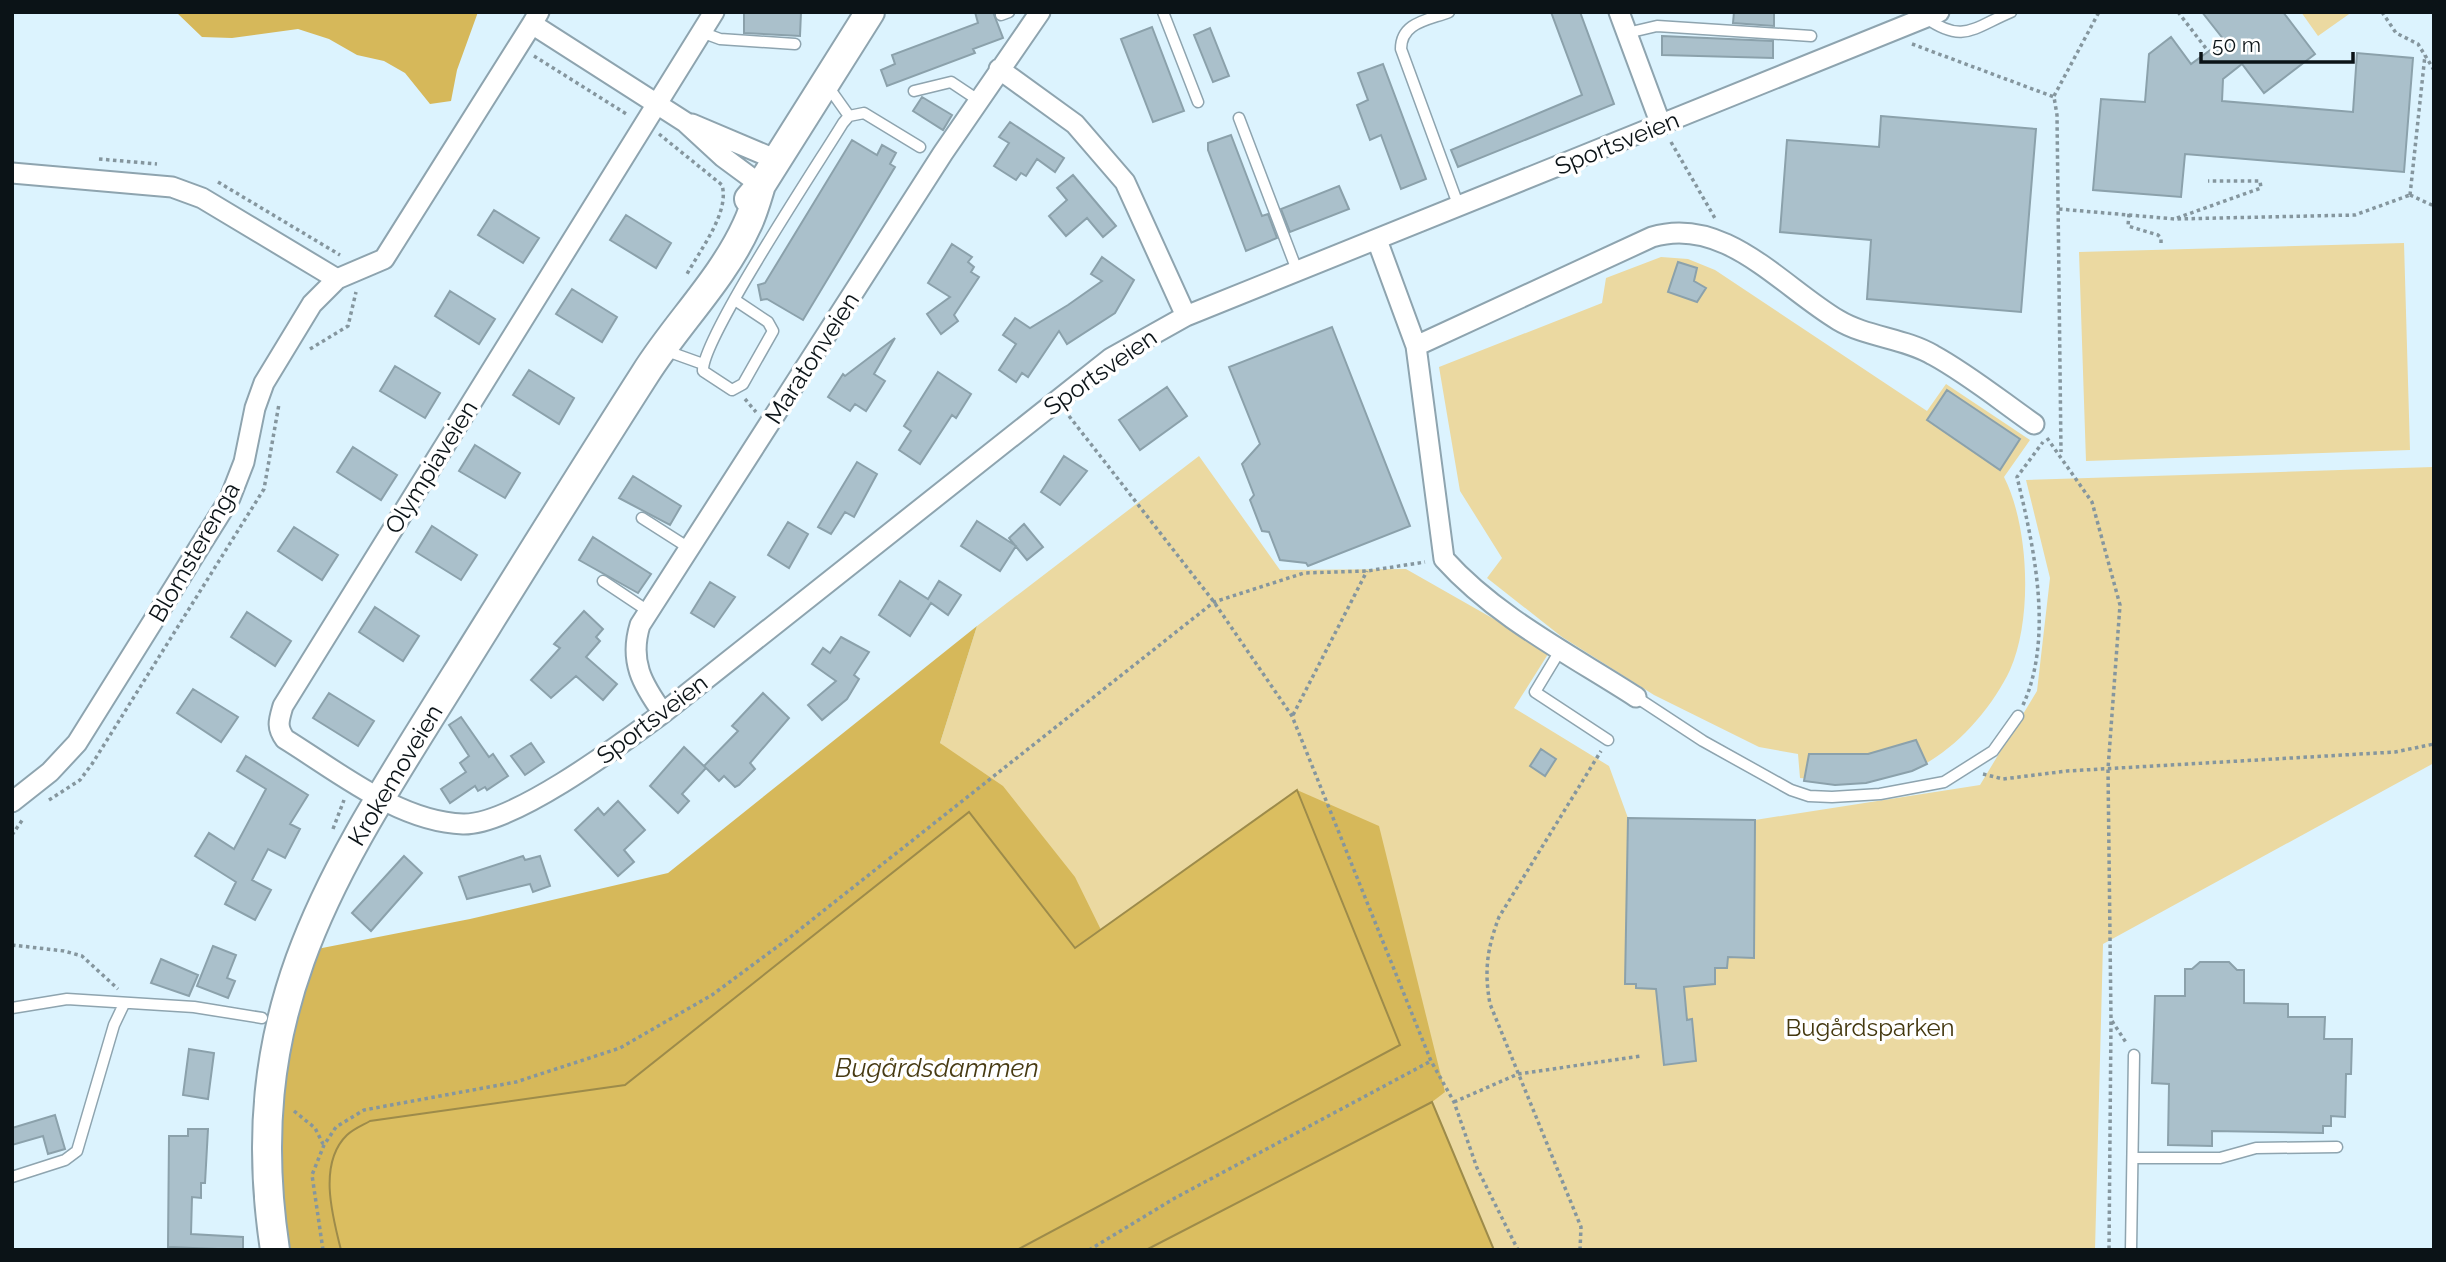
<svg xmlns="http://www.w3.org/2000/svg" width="2446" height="1262" viewBox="0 0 2446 1262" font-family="Raleway,sans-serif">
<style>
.green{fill:#ebd9a1}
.forest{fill:#d6b85a}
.water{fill:#dbbe60;stroke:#9d8b4a;stroke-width:2}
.building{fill:#aac0cb;stroke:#8ba1ab;stroke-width:2}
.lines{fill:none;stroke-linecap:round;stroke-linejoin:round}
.service-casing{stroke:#8ea4af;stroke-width:13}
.minor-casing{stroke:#8ea4af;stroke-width:23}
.secondary-casing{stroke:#8ea4af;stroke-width:32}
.path{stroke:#85969e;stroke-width:3.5;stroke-dasharray:3.5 3.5;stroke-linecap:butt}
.service{stroke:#fff;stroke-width:10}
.minor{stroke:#fff;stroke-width:19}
.secondary{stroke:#fff;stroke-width:28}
.labels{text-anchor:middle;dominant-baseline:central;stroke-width:7;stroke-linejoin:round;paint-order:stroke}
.street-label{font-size:24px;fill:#0b1317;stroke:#fff}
.park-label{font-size:24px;fill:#43370e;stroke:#fff}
.water-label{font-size:26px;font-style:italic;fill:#483b13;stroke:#fff}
</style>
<rect width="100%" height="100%" fill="#dcf3fe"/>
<!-- green -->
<path class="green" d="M2301 12H2352L2318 36Z
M2434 208V763L2103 944 2095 1250H1494L1432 1102 1400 1045 1297 791 1102 932 940 743 977 626 1199 456 1280 570 1406 569 1550 651 1514 708 1609 766 1628 818 1755 820 1980 785 2037 691 2050 578 2026 480 2433 467Z
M2404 243 2410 450 2086 461 2079 252Z
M1661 257 1688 259 1715 270 1927 411 1946 384 2030 440 2004 477C2029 526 2033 619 2010 670 1994 704 1963 741 1930 761 1891 784 1844 782 1800 778L1798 754 1759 747 1654 695 1562 637 1487 578 1502 558 1460 491 1439 367 1602 303 1606 278Z"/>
<!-- forest -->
<path class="forest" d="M176 12H478L457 70 451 101 430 104 405 73 384 61 357 55 329 39 298 29 232 38 202 37Z
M977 626 940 743 1003 786 1075 877 1102 932 1075 948 969 812 625 1085 370 1121 329 1182 341 1250H289C283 1203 280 1158 282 1111 285 1056 303 1001 317 949L470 919 668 873Z
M1297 790 1379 826 1445 1092 1432 1102 1146 1250H1017L1400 1045Z"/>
<!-- water -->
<path class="water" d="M1297 790 1400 1045 1017 1250H341C332 1215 318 1163 347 1135 353 1129 363 1125 370 1121L625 1085 969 812 1075 948Z
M1432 1102 1494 1250H1146Z"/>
<!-- building -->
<path class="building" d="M744 12H801L800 36 744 33Z
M975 12H993L1003 38 973 49 975 53 887 86 881 70 895 64 892 55 978 23Z
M1551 12H1580L1614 104 1458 167 1451 150 1582 95Z
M1734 12H1774V26L1733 23Z
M2202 12H2283L2315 54 2264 93 2242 64 2223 79 2222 101 2353 112 2357 53 2413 58 2404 172 2185 154 2181 197 2093 190 2101 99 2145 102 2149 54 2171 37 2191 64 2224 40Z
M1152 27 1184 111 1153 122 1121 39Z
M1210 28 1229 76 1213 82 1194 35Z
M1662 36 1773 41V58L1662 55Z
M1383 64 1426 179 1401 189 1381 135 1370 140 1357 105 1368 100 1358 73Z
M922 97 952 115 943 130 913 111Z
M1881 116 2036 129 2021 312 1867 299 1871 240 1780 232 1787 140 1879 147Z
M1010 122 1064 158 1055 172 1037 159 1026 176 1021 173 1016 180 994 166 1009 143 999 137Z
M1231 135 1262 216 1268 214 1277 238 1246 251 1208 150V143Z
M852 140 877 155 882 145 896 153 890 164 895 167 803 320 767 299 761 300 758 285 765 283Z
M1073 175 1116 226 1103 237 1087 218 1066 236 1049 216 1067 200 1057 188Z
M1339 186 1349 209 1290 232 1281 209Z
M494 210 539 238 523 263 478 235Z
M626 215 671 243 656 268 610 240Z
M952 244 972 257 968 262 974 267 971 272 979 277 954 315 958 321 941 334 927 314 950 297 928 283Z
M1102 257 1134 280 1115 313 1067 344 1059 331 1028 377 1022 373 1016 382 999 370 1016 344 1003 335 1015 318 1030 328 1068 305 1102 281 1091 274Z
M1678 262 1697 268 1694 281 1706 288 1697 302 1668 292Z
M572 289 617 317 602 342 556 314Z
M450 291 495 319 479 344 435 316Z
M1332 327 1410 526 1308 566 1306 563 1280 560 1269 532 1262 531 1250 500 1254 495 1242 464 1260 444 1229 367Z
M895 338 874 374 885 381 866 411 855 404 850 411 828 397 843 374 845 376Z
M395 366 440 393 425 418 380 391Z
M529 370 574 398 559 424 513 395Z
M938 372 971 394 956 418 952 415 920 464 899 450 911 431 904 426Z
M1167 387 1187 416 1140 450 1119 420Z
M1947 390 2020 439 2000 470 1927 420Z
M475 445 520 473 505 498 459 471Z
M353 447 397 475 381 500 337 472Z
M1064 456 1087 471 1060 505 1041 492Z
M857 462 877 474 854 517 845 512 831 534 818 527Z
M633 476 681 506 670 525 619 498Z
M977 521 1016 546 1000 571 961 546Z
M788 522 808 534 789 568 768 555Z
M1024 524 1043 547 1027 560 1009 538Z
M432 526 477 555 461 580 416 552Z
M294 527 338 555 322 580 278 551Z
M593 537 651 574 638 593 579 560Z
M900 581 928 599 939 581 961 595 948 615 931 603 910 636 879 615Z
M710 582 735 597 714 627 691 613Z
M375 607 419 636 403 661 359 632Z
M584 611 603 629 596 637 600 641 586 657 617 684 603 700 576 676 551 698 531 680 560 648 554 644Z
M247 612 291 641 275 666 231 637Z
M841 637 869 652 854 675 859 679 847 699 822 720 808 705 836 681 812 664 823 648 830 653Z
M193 689 238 717 221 742 177 713Z
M329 693 374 721 358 746 313 718Z
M763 693 789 718 750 763 755 769 739 785 735 787 724 776 719 781 704 766 738 731 732 726Z
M461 717 489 757 493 754 508 776 487 790 485 787 478 791 475 786 450 803 441 789 466 772 460 763 469 756 449 725Z
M1916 740 1927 764 1912 771 1866 783 1835 785 1804 781 1809 754H1868Z
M531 743 544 762 525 775 511 756Z
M684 747 706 768 682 794 689 801 678 813 650 786Z
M1541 749 1556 759 1545 776 1530 766Z
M246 756 308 795 290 824 300 829 285 858 268 849 252 880 271 890 255 920 225 904 236 882 195 856 209 833 234 849 266 789 237 771Z
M618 801 645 830 624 850 634 862 618 876 575 830 598 808 604 815Z
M1628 818 1755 820 1754 958 1728 957 1727 968H1715V984L1684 987 1687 1020 1692 1019 1696 1061 1664 1065 1656 989 1636 988V984H1625Z
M404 856 422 873 371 931 352 913Z
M523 856 525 860 540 856 550 886 533 892 530 884 467 899 459 877Z
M213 946 236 955 227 978 235 981 228 998 197 986Z
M161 959 198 975 189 996 151 983Z
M2200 962H2229L2237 970H2244V1003L2288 1004V1017H2325L2324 1039H2352L2351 1074H2346L2345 1117 2331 1116V1126H2323V1133L2212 1131V1146L2168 1145 2169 1084 2152 1083 2155 996H2185V969H2192Z
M189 1049 214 1053 208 1099 183 1095Z
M55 1115 65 1149 48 1154 43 1136 12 1145V1128Z
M188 1129H208L205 1183H201V1198L192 1197 191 1234 243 1237V1250L168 1247 169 1136H188Z"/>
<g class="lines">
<!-- service casing -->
<g class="service-casing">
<path id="service" d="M1163 12 1198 102
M1449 12C1429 20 1401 22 1401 49L1459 207
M1001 15 1009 12
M1926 18C1963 44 1973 28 2011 12
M701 32 720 39 795 44
M1627 33 1657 26 1811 36
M827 85 849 116
M914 91 951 82 978 100
M1239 118 1298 273
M735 300 768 322 773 331 743 384 732 390 703 371C701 340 820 161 843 123L849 116 864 113 920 147
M664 350 703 364
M642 518 689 548
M603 581 648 611
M1561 649 1535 692 1608 740
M1636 697 1703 741 1791 790 1809 796 1832 797 1880 794 1944 782 1993 751 2018 716
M12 1008 67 999 194 1007 262 1018
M2135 1158H2220L2256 1148 2337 1147
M12 1177 65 1160 77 1151 114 1025 124 1004
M2131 1250 2134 1055"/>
</g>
<!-- minor casing -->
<g class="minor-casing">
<path id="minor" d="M539 12 532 24 685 122 723 157 761 185
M714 12 283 706C279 720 276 727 285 739 337 771 399 822 463 824 513 825 621 744 663 713L1111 358 1186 316 1939 12
M1619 12 1661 125
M999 69 1075 124 1125 182 1186 316
M692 124 777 160
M12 173 172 187 202 198 337 279
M1377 240 1416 346 1444 559C1496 617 1571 655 1636 697
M1416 346 1652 237C1724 215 1781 286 1838 320 1866 337 1904 338 1933 355 1968 374 2001 401 2034 424
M663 713C642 684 629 661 640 625L943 153 1040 12
M12 802 50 772 77 743 230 498 244 462 255 408 264 383 312 304 337 279 384 259 532 24"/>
</g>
<!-- secondary casing -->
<g class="secondary-casing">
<path id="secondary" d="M749 199 761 185 870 12
M275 1250C238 1006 334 871 456 675 519 574 581 474 645 374 677 323 722 280 747 225 753 213 757 198 761 185"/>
</g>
<!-- path -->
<path class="path" d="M2178 12 2208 51
M2382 12 2396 33 2418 44 2434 70
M1912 44 2054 97 2057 115 2061 452
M534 56 628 115
M2054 96 2099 12
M659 134 722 185C730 213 699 251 686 276
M1671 142 1716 220
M99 159 157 164
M218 182 340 255
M2410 195 2425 55
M2410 195 2434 206
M2059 209 2175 219 2355 215 2410 195
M2129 214 2128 226 2158 235 2161 238V246
M2177 218 2261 188 2260 181H2208
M310 349 348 326 356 292
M745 399 756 412
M1069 416 1214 602 1292 716 1431 1061 1454 1102 1477 1168 1518 1250
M2047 438 2092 502 2120 605 2108 769 2111 1020 2109 1250
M2023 705C2054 637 2034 547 2017 477L2043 442
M1293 715 1367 571
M1983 774 2003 779 2067 771 2395 752 2434 744
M49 800 80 780 92 764 264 489 279 404
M333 829 344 800
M12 835 23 819
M12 945 64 951 82 956 118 989
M2112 1021 2127 1044
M1454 1102 1518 1074 1641 1056
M294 1111 315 1128 323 1144
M323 1250 312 1175 324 1145 336 1127 364 1110 516 1082 620 1048 712 995 789 938 1214 602 1304 573 1367 571 1425 562
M1089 1250 1175 1198 1431 1061
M1580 1250 1581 1227 1490 1004C1484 971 1487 949 1499 917L1601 751"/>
<!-- service -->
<use href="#service" class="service"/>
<!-- minor -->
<use href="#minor" class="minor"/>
<!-- secondary -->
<use href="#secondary" class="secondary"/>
</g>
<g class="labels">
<!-- street labels -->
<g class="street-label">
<text transform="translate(1617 143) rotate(-22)">Sportsveien</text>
<text transform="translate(812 358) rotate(-57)">Maratonveien</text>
<text transform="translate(1100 372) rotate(-35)">Sportsveien</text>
<text transform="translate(431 467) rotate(-58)">Olympiaveien</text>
<text transform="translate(194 552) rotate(-60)">Blomsterenga</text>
<text transform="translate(652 719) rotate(-37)">Sportsveien</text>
<text transform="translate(395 775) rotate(-59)">Krokemoveien</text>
</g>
<!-- park labels -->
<g class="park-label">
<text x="1870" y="1027">Bugårdsparken</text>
</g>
<!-- water labels -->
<g class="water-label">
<text x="937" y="1068">Bugårdsdammen</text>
</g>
</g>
<!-- border -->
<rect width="2446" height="1262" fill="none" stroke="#0b1317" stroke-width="28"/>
<!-- scale -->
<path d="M2201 52v10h152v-10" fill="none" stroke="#0b1317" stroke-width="3.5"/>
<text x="2212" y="52" font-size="21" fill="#0b1317" stroke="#ffffff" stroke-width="5" paint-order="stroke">50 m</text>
</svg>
